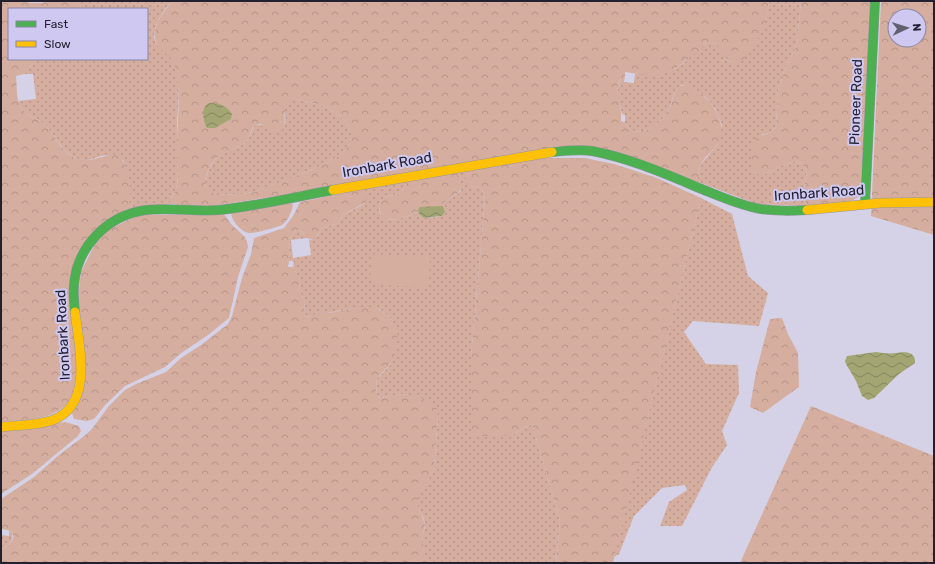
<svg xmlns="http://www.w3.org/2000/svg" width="935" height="564" viewBox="0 0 935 564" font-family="Rubik,sans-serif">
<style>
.grass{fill:url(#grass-dots)}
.forest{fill:url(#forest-crowns);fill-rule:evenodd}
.pitch{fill:#d5ae9f}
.water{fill:url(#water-waves)}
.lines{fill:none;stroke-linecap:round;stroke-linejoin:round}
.fast-casing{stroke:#9795a5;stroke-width:10}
.slow-casing{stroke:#9795a5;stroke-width:10}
.fast{stroke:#4caf50;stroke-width:9}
.slow{stroke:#ffc107;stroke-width:9}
.labels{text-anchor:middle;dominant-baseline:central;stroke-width:4;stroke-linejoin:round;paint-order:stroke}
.street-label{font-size:14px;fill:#232130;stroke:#cfc9f1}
</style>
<defs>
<pattern id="grass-dots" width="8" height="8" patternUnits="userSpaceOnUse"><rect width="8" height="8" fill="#d5ae9f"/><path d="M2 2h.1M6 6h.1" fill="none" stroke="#b79589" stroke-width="1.8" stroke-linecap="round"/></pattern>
<pattern id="forest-crowns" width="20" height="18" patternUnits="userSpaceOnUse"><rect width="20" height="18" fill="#d5ae9f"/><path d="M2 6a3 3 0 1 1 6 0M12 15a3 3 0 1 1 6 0" fill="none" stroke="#b79589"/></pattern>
<pattern id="water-waves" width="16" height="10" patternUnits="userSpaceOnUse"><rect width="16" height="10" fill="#a3a672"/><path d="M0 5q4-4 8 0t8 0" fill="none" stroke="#84875e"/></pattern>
</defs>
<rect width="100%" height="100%" fill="#d5d2e8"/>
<!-- grass -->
<path class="grass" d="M75 1H172C165 9 157 19 155 30 151 50 166 48 173 59 176 64 177 73 178 80 180 96 177 112 177 129 177 147 179 166 177 184 177 191 170 196 171 204L125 210C135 201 128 171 123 160 118 159 112 155 108 155 100 155 92 161 83 160 64 157 57 137 45 125 35 115 23 117 18 101L36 99 33 74H24L37 59H147V9H82Z
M769 1H801L797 45 785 68 778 91 776 127 771 132 761 135 754 172C770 181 782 157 799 163 812 167 804 181 804 191 804 196 805 201 807 206L757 204 698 182V174L701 164 718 144 722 125 715 109 706 97 698 91 688 86 682 85C672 89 673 103 668 111 658 126 636 143 624 122L625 121V115L622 114C620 103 612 84 625 76L624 82 634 83 635 74C656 74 668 76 685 62 691 57 705 40 712 42 719 43 724 55 728 61L740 62C757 43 766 26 769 1Z
M291 100C305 99 330 107 340 116 374 148 321 166 298 175 284 181 269 186 255 192 241 194 198 202 206 177 208 170 212 163 217 158 225 150 239 149 247 141 251 136 251 129 255 125 265 123 270 133 281 132 282 129 285 125 285 123 287 113 279 106 291 100Z
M471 169 466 178 470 186C480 188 483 188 485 199L471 357 512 435 532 424 560 521 556 563H426C425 556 422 548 422 541 422 534 427 527 424 520 422 512 416 507 417 499 419 487 430 480 434 469L438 416 428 401 418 397 403 394 395 395 380 398 377 397 376 385 377 379 390 365 395 354 397 333 392 320 381 310 373 308 348 309 306 317 304 313 305 301 299 291 300 280 293 267 294 262 290 260C289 249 287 238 297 230L301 231 307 238 291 240 293 258 311 255 309 239 311 240 317 237 321 229 338 223 343 215 364 204V189L408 180 401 193 387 197 380 202C374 229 405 218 418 212L419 214 424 218 438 217 444 213 441 206 439 207C445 199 454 198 461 191L460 176 456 172Z
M701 198 732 214 748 276 768 293 759 326 693 321 684 332 706 364 738 365 739 393 722 431 727 445 711 469 682 526H660L669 502 687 490 685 485 662 488 634 516 619 554 614 557Z
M1 531V535L9 536V531L12 533C14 541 8 546 1 549Z"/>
<!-- forest -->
<path class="forest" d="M1 1H22L31 3H41L50 1H75L82 9H9V59H37L24 74 16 76C17 85 16 98 20 106 26 117 37 117 45 125 57 137 63 157 83 160 93 161 103 156 113 154 117 156 121 158 123 161 129 170 133 198 128 207L78 254 76 381C74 387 73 393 70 399 58 421 22 420 1 422Z
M172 1H769C767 22 756 52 738 64 722 64 722 41 710 42 703 42 697 53 691 57 683 63 675 70 665 73 653 77 638 74 625 72V76C612 83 620 100 621 112 621 114 621 118 621 121L624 122C636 143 658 126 668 111 673 103 672 93 679 86 700 80 727 119 721 137 718 148 706 154 701 164 698 170 698 176 698 182L596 147 206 207 171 204 170 202C172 196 176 191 177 185 179 172 177 158 177 146 177 119 182 93 175 67 171 50 155 53 155 36 154 22 164 12 172 1ZM292 100C305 99 330 107 340 116 374 148 321 166 298 175 283 180 269 186 255 192 241 194 198 202 206 176 208 170 212 162 217 158 225 150 239 149 247 141 251 136 250 129 255 125L260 124C264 126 267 130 272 131 296 139 275 108 292 100Z
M801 1H872L860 196 851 201 807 206C805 201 804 196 804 191 804 181 812 167 799 163 782 157 770 181 754 172 751 168 751 163 751 157 750 127 766 141 776 127L778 91 785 68 797 45Z
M881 1H934V235L871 216ZM895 16H919V40H895Z
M531 158H585L614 164 657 178 701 198 613 563H556L560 521 532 424 512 435 472 437 471 357 485 199C483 186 478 189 468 185L466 178 471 169Z
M456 172 460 176 462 188C456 198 446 198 439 207H420L418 212C409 216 390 224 381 216L379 207 380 202 387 197 401 193 408 180Z
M364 189 367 194 366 202 343 215 338 223 321 229 315 240 307 238 301 231 297 230C287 238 288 250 291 261H289L288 267H293L300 280 299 291 305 301 304 313 306 317C311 317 312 314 317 313 321 312 325 313 329 313 343 311 371 302 383 312 387 316 393 320 395 325 400 335 397 356 390 364 383 374 375 375 376 389 377 393 377 395 378 398 384 398 388 396 393 395 408 392 428 397 437 409L438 416 434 469 431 476 421 490 417 499 418 505 425 524 422 540 426 563H1V549C14 544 20 531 2 529L1 531V499L34 477 60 454 83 437 92 429 108 407 125 390 136 384 166 372 181 358 201 345 228 324 232 316 242 278 251 254 254 238 284 228 293 216 300 202Z
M292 203 293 206C291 213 288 221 282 225 277 227 254 234 249 233 241 232 232 221 231 213Z
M224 214 232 225 244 236 247 241 248 247 238 277 229 318 208 335 180 354 165 367 125 386 106 404 94 419 87 421 74 419 72 413 78 403V297L81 272 95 244 108 230 138 215Z
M782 318 788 334 798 353 799 387 763 413 750 407 756 372 770 319Z
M811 406 934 456V563H740Z
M65 422 79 426 81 431 78 436 32 474 1 494V431Z"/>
<!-- pitch -->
<path class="pitch" d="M372 254 430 256 429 283 425 287 374 285 370 280Z"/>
<!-- water -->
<path class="water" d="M210 103C220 103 227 106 232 114L231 119 215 128H207C203 121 201 110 207 104Z
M441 206 443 207 445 211 443 215 441 216 424 218 419 214 418 210 420 207Z
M876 352C882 353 889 354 896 353 903 352 916 350 915 363L899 374 874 398 868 400 862 396 856 381 846 364 845 361 847 356Z"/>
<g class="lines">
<!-- fast casing -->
<g class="fast-casing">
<path id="fast" d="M552 152C565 151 579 149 592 151 630 158 668 175 704 190 722 197 742 206 761 209 776 211 792 211 807 210
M865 204 875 1
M75 312C74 303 73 294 74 285 77 246 108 215 146 210 170 207 195 212 219 210 257 206 295 197 333 190"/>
</g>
<!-- slow casing -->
<g class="slow-casing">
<path id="slow" d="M333 190 552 152
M807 210 880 203 934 202
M1 427C18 425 36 426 53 420 94 404 79 346 75 312"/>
</g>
<!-- fast -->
<use href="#fast" class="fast"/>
<!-- slow -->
<use href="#slow" class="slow"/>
</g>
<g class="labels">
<!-- street labels -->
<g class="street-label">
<text transform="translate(856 102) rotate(-88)">Pioneer Road</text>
<text transform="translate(387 165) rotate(-10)">Ironbark Road</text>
<text transform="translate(819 193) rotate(-4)">Ironbark Road</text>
<text transform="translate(63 335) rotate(-93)">Ironbark Road</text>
</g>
</g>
<!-- border -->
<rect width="935" height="564" fill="none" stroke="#232130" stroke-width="4"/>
<!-- legend -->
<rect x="8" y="8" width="140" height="52" fill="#cfc9f1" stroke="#8a86a4"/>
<rect x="16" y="21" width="20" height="6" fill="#4caf50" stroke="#8a86a4"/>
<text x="44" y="28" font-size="12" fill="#232130">Fast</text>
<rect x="16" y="41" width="20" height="6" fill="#ffc107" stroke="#8a86a4"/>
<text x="44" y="48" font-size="12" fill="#232130">Slow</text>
<!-- north arrow -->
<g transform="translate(907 28) rotate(86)"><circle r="19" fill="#cfc9f1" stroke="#8a86a4"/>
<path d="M0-3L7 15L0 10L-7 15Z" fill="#615f70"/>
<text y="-6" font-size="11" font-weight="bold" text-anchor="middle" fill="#232130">N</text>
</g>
</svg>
